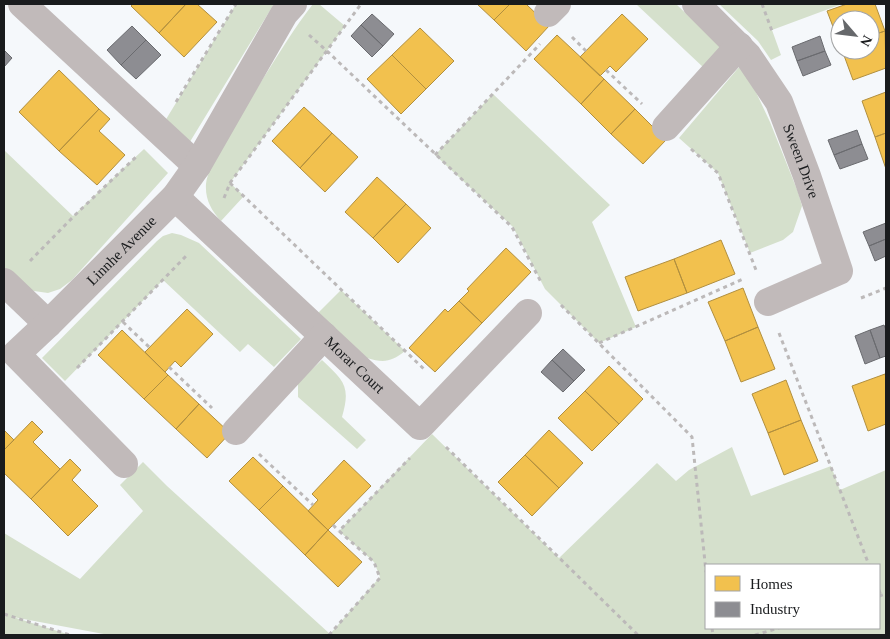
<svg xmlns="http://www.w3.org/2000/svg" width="890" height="639" viewBox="0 0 890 639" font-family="Georgia,serif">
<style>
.green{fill:#d5e0cc;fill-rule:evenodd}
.homes{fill:#f2c14e;stroke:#b18f3f}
.industry{fill:#8d8d92;stroke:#6a6b6f}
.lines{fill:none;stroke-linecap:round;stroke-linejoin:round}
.path{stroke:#bcb9b9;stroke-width:3;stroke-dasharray:4 4;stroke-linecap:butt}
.minor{stroke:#c1baba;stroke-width:28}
.labels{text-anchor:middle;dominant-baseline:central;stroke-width:5;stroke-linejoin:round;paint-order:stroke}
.street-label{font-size:15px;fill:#191b1d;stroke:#fff}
</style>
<rect width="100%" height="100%" fill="#f5f8fb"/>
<!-- green -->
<path class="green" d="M236 4H274L188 145 165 121Z
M313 4H319L345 26 230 183 244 196 221 221C211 210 205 199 206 184 207 172 216 160 221 149 234 124 249 101 264 77 280 52 295 27 313 4Z
M636 4H676L722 48 704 68Z
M719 4H842L772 30 781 55 771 60 758 41Z
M740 66 754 88 770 122 798 192 802 206 793 232 783 240 750 253 718 173 679 138Z
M493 94 610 205 592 222 636 327 599 343 545 289 513 227 435 155Z
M144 149 168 173 72 280 60 289 48 293 34 291 24 288 4 270V150L73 216Z
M172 233 181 235 199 243 301 339 274 367 248 344 240 352 163 280 65 381 42 358 157 241 163 236Z
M341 290 405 351C391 362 384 363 367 358L318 313Z
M322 360C344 381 351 386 342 417L366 440 357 449 298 397V382Z
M432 434 559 558 657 463 676 481 689 470 732 447 751 496 831 466 840 490 886 470V635H109L13 617 70 635H4V533L80 579 143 511 120 485 143 462 167 486 330 634 380 577 374 562 339 531ZM706 565H879V628H706Z"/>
<!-- homes -->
<path class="homes" d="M133 4H186L159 33 131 6Z
M186 4H197L217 22 184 57 159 33Z
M477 4H510L494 20Z
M510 4H526L549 26 526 51 494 20Z
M847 4H875L885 31 870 36V20H840V45L827 11Z
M622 14 648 39 616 72 610 66 600 76 580 57Z
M420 28 454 61 426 89 392 55Z
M885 31 886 68 853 80 842 50H870V36Z
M557 35 604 79 581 104 534 59Z
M392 55 426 89 401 114 367 79Z
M59 70 99 109 59 151 19 112Z
M604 79 635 109 611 134 581 104Z
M886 92V133L875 137 862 101Z
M304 107 332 133 300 168 272 141Z
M99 109 110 119 99 131 125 155 97 185 59 151Z
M635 109 666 140 643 164 611 134Z
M332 133 358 157 325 192 300 168Z
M886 133V169L875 137Z
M377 177 406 204 373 238 345 212Z
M406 204 431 228 398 263 373 238Z
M721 240 735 274 687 293 674 259Z
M506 248 531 272 482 323 459 301 469 291 467 289Z
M674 259 687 293 638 311 625 277Z
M743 288 758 327 725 341 708 302Z
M459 301 482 323 435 372 409 348 445 309 448 312Z
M187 309 213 334 181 367 175 361 165 372 145 352Z
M758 327 775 369 741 382 725 341Z
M122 330 168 375 144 399 98 355Z
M609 366 643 399 619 424 585 391Z
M885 374 886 378V424L868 431 852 386Z
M168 375 199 404 176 429 144 399Z
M786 380 801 420 768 433 752 394Z
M585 391 619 424 592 451 558 418Z
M199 404 230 433 207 458 176 429Z
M801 420 818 461 784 475 768 433Z
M32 421 43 432 33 442 60 469 31 499 4 473V450Z
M4 430 14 440 4 450Z
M549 430 583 463 559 488 525 455Z
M525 455 559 488 532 516 498 482Z
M253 457 283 486 259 510 229 481Z
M70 459 81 470 72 480 98 506 68 536 31 499Z
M344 460 371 486 328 530 308 511 318 500 312 494Z
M283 486 328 530 305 555 259 510Z
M328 530 362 562 338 587 305 555Z"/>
<!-- industry -->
<path class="industry" d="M372 14 394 34 383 46 361 25Z
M361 25 383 46 372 57 351 36Z
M132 26 146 40 121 65 107 50Z
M820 36 825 51 797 61 792 47Z
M146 40 161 55 136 79 121 65Z
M4 50 12 58 4 67Z
M825 51 831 65 803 76 797 61Z
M857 130 862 144 834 155 828 140Z
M862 144 868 159 840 169 834 155Z
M886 223V239L869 246 863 232Z
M886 239V256L875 261 869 246Z
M884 325 886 330V356L880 358 870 330Z
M870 330 880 358 865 364 855 336Z
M563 349 585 370 574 381 552 360Z
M552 360 574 381 563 392 541 372Z"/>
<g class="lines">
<!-- path -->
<path class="path" d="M762 4 772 31
M309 35 327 51 512 227 541 282
M572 37 586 51
M606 70 642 104
M176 102 236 4
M691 149 718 173 756 270
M435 155 540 44
M230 183 426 371
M224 198 230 183 361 4
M30 261 74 216 138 155
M861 298 886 288
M561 305 692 437 706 572
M123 322 149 347
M779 333 869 565
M599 343 743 279
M169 367 212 408
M77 368 188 254
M446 447 638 635
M259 454 313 505
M333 525 339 531
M879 590 881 596
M879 596 886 594
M4 614 70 635
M712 628 713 635
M329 635 380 578 374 562 339 531 410 458
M755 635 779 628"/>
<!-- minor -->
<g class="minor">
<path d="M22 4 197 166"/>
<path id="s1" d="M696 4 748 56 779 102 807 176 839 271 768 302"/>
<path d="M548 13 557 4"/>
<path d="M666 127 739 46"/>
<path id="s2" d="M175 197 420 426 528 313"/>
<path d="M4 282 48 324"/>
<path d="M236 431 324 336"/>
<path id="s3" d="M124 464 16 354 48 324 175 197 197 166 284 14 293 4"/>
</g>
</g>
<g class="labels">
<!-- street labels -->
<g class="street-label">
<text stroke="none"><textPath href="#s1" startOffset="192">Sween Drive</textPath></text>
<text stroke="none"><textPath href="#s3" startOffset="302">Linnhe Avenue</textPath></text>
<text stroke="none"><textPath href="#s2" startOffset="246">Morar Court</textPath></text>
</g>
</g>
<!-- border -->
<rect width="890" height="639" fill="none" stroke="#191b1d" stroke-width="10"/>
<!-- legend -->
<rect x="705" y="564" width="175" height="65" fill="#ffffff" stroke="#a3a4a5"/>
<rect x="715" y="576" width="25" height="15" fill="#f2c14e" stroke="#a3a4a5"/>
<text x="750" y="589" font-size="15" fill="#191b1d">Homes</text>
<rect x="715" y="602" width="25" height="15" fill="#8d8d92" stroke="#a3a4a5"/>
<text x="750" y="614" font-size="15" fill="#191b1d">Industry</text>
<!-- north arrow -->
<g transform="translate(855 35) rotate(118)"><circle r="24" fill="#ffffff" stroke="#a3a4a5"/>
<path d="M0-4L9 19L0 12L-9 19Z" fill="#66686b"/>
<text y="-8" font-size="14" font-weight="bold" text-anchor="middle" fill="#191b1d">N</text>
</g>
</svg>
